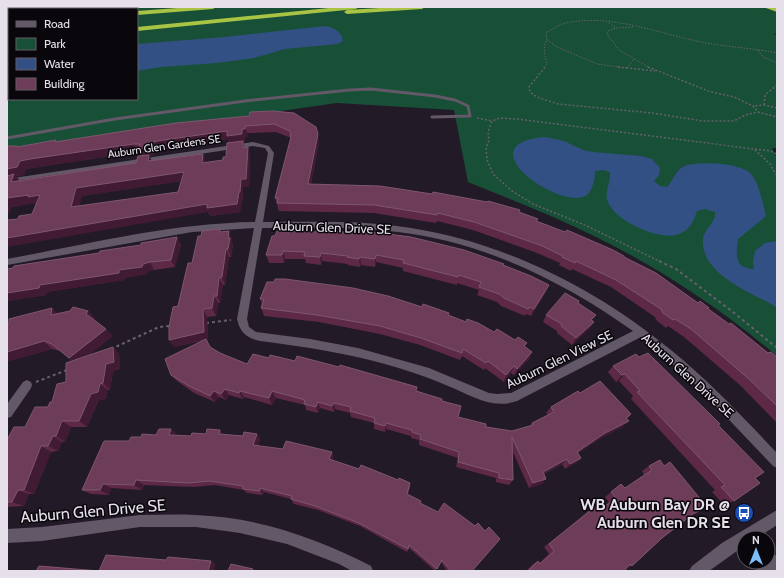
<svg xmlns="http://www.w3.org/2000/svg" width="784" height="578" viewBox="0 0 784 578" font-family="Cabin,sans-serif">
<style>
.green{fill:#175037;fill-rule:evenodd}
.water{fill:#325083}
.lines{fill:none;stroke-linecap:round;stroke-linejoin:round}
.path-far2{stroke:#675f6c;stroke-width:1;stroke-dasharray:1.5 1.5;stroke-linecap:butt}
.path-far1{stroke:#675f6c;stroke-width:1.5;stroke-dasharray:2 2;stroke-linecap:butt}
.path{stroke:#675f6c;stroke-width:2;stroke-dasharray:3 3;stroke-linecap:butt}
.lane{stroke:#625868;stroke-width:3}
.street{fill:#625868;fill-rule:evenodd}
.secondary{fill:#625868;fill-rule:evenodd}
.highway{fill:#a9c345;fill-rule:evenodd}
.wall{fill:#5d2946;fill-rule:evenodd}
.shaded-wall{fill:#401b33}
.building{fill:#6c3c58;stroke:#7f566f;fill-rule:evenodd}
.labels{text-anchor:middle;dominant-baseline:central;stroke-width:3;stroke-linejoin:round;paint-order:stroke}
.far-street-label{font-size:11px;fill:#e6e0ea;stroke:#0a070c}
.street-label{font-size:13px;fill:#e6e0ea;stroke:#0a070c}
.near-poi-label{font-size:16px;font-weight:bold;fill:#e6e0ea;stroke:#0a070c;text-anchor:end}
.near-street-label{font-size:16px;fill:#e6e0ea;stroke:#0a070c}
</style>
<rect width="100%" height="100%" fill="#231a28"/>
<!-- green -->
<path class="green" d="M7 7H777V33L774 34 777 35V148H772L777 158V356C720 308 658 267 592 235 552 215 509 199 468 182L454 110 337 103 7 150ZM9 9H137V99H9Z"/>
<!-- water -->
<path class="water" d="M325 26C334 28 342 31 343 41L338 44 285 49 254 58 217 63 161 67 137 71V44L224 37Z
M545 137 564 141 583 150 593 152 641 156 652 159 660 168 659 175 654 181 660 186 667 187C674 180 675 170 685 166 699 161 739 163 750 173 759 181 763 205 766 216L738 239C736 254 734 269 754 269L753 261 755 251 765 243 777 241V308L773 305C749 292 700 273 703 239 704 229 717 222 715 212L705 209 697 211C693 222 690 230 679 234 661 242 611 220 607 199 605 191 611 182 610 172L603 170 595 171C595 178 593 189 588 194 567 215 461 144 545 137Z"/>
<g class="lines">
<!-- path-far2 -->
<path class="path-far2" d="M609 23 616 28
M633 27 616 28 608 31 607 34 619 50 650 68
M547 40 557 47 597 64 626 68
M758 50 763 57 777 63
M544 68 547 64C545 56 542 47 547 40L546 33C551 30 557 26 562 24 607 12 657 33 701 42 726 47 752 48 777 53
M627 68 634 59"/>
<!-- path-far1 -->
<path class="path-far1" d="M545 67 529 87 530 92 537 97 558 104 652 113 703 121H734L745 115 758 112
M618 67 655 71
M648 67 711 92 734 97 753 106
M627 68 628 67
M764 105 765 95 777 85
M777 108 764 105 753 106 758 112 777 117
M477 118 492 121
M755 149 770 151 777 154
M661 262 587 226 533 204 512 191 493 174 487 160 486 148 489 140 488 132 492 121 500 118 517 119 754 149 770 164 777 176"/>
<!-- path -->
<path class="path" d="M659 261 676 269 733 312 777 348
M206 323 231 320
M111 349 159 327 170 326
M36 382 67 370"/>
<!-- lane -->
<path class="lane" d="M7 138 115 119 245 101 349 90 371 89 435 96 455 100 468 106 470 116 432 117"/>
<!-- street -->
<path class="street" d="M253 142 269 146 274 153 263 222C312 222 362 220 411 228 506 243 597 289 671 350 709 381 743 417 777 453V468L773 466 693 382 641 337 517 401C491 410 471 395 448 386 389 360 324 349 260 341 247 338 240 333 237 319L254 228 192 232 7 265V259C89 244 171 223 255 222L268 153 265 148 253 146 7 183V179ZM262 228C307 228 353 226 398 232 484 242 564 282 633 331L511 393 497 394 489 393 429 368 358 348 310 339 256 332 249 327 247 319Z
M27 380 31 382 32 385 31 388 11 417 7 418V404L23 382Z
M140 515C158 515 177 514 195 515 257 517 317 538 371 566L373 571H352L339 564 287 544 240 533 196 527H140L42 541 7 543V529L42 527Z"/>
<!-- secondary -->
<path class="secondary" d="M774 7H777V8H774Z
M777 510V525L757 538H744V546L709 571H689L692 566 722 543Z
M777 554V571H755C758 565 761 562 768 562V559Z"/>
<!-- highway -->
<path class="highway" d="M191 7H216L213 9 137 15V11Z
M339 7H359L356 9 137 31V27Z
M396 7H425L422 9 347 14 344 12 347 10Z
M765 7 777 8V12L766 8Z
M7 22H9V26H7Z
M7 39H9V43H7Z"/>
</g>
<!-- wall -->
<path class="wall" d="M250 112 319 142 311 184 519 212 538 219 537 221 624 257 708 309 768 353 777 357V423L741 386 684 337 668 326 666 328 656 320 655 317 611 287 572 269 571 271 559 265 560 263 537 253 473 230 437 221 436 223 374 213 279 211 275 198 291 138 276 132 247 133 248 136 245 137V142H243L244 147 250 155 249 187H243V200H242L240 212 210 216 208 212 18 219 32 214 36 204 35 205 34 203 12 207 18 147 249 116ZM228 139 229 143 226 157 223 160 206 162V161H152L149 156 154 155V151L160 149ZM138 152H140L142 156 136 163 19 180 16 176 24 175 26 169ZM181 181 178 192 79 206 82 196Z
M221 232 232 239V242L233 245 231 257H229L225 285H223L220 303H218L216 316 207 317 208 339H206L211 348 220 353 247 364 269 358 295 361 417 387 416 392 442 401 458 417 486 427 512 431 530 426 532 423 548 415 546 413 551 407 580 393 631 414 627 419 622 427 599 439 578 453 581 458 576 463 565 469 562 464 544 474 546 479 542 484 529 488 512 450 513 480 509 485 496 482V478L456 467 458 458 419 445V440L411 438V436L386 429 385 432 374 429V423L351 417 350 413 335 409 334 412 320 408 318 413 306 410 305 405 276 398 272 405 244 397 243 399 229 395 226 400 219 397 215 402 194 393 177 381 171 375 205 340 174 347 169 340 178 306 192 263Z
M272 236 503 265 549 285 545 293 531 316 526 314 525 316 501 306 497 302 477 295 479 290 457 283V285L403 271V268L376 262 375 267 361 265 360 267 348 265V264L322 261 321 265 306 263 305 259H285L284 263H269L266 255Z
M177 237 181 245 175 267 154 270 148 271 147 274 125 278 124 280 47 292 46 295 7 301V269L141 245Z
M260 299 422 307 449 313 448 315 494 332 525 347 532 352 529 359 514 375 511 373 504 382 485 368 484 370 462 356 460 360 420 345 380 334 319 322 264 316 261 308 262 304Z
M578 303 594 322 589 329 572 345 557 333V331L543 322 546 315Z
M88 311 95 319 94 320 113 336 89 355 113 347 119 354 120 369 113 371 110 390H108L106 399 99 400 87 427H71L65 442H62L58 451 51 452 34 494H29L24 506 7 507V440L25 427 52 402 66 382 72 361 60 351 52 349 9 361Z
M639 357 718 425 755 478 734 501 724 505 712 492 715 490 631 399 633 396 619 381 616 382 608 372 613 366Z
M171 429 177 435 191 436 225 435 243 436 257 434 260 439 258 446 283 449 332 452 333 457 332 460 359 469 398 480 410 483V487L408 494 420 503 472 571H447L441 562 435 571 409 548 407 552 360 526 318 510 294 504 291 499 264 492 263 495 247 493 244 490 215 485 194 487 144 485 142 490 111 488 109 495 91 494 82 490 129 441 141 437 156 435Z
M649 466 693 514 662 538 632 566 628 567 624 571H526L533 564 538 561 539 563 549 554 544 547 590 510 596 506 599 510 609 502 605 497 621 484 625 488 644 475 642 471Z"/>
<!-- shaded-wall -->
<path class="shaded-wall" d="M245 126 248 136 245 137V142H243L245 149 230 144 228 139 160 149 154 151V155L149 156 153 163 152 169 143 157 139 149 151 143 157 141 242 129Z
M318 134 319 142 309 192 308 184Z
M134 144 138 152 26 169 24 175 16 176 21 182 18 190 7 177V161H20Z
M248 147 250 155 249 187H243V200H242L240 212 210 216 208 212 7 247V238L241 179Z
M203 154 206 161 205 171 202 163Z
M184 172 188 180 82 196 77 215 71 207 76 188Z
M29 195H40L46 203 35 205 34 203 12 207 7 217V198Z
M229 231 232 239V242L233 245 231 257 228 249V238Z
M177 237 181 245 175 267 171 260Z
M226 249 229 257 225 285 222 277Z
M283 251 285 259 284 263 282 255Z
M321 253 322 261 321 265 320 257Z
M376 255V262L375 267V259Z
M360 257 361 265 360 267 359 259Z
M150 262 154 270 148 271 147 274 125 278 124 280 47 292 46 295 7 301V293L40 285 119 270Z
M219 278 223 285 220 303 217 296Z
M549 285 545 293 531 316 534 309Z
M214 296 218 303 216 316 212 308Z
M52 308 60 316 51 315Z
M203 309 207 317 208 339H206L214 354 210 347 206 339 174 347 169 340Z
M88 311 95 319 93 321 86 314Z
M594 322 589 329 572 345 576 338Z
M106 329 113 336 77 365 69 358Z
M44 341 52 349 9 361 7 362V352Z
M113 347 119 354 120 369 113 371 110 390 103 383 106 364Z
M532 352 529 359 514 375 517 369Z
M514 366 511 373 504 382 506 375Z
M625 374 619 381 616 382 622 375Z
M100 384 108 390 106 399 99 400 87 427 79 421 91 394Z
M225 389 229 395 226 400 221 394Z
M214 391 219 397 215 402 210 396Z
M240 391 244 397 243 399 239 393Z
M272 391 276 398 272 405 269 398Z
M318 402 320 408 318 413 316 407Z
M334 403 335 409 334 412 332 406Z
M62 421 71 427 65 442 56 436Z
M629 421 622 427 599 439 571 457 577 452 605 433Z
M386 423V429L385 432V426Z
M171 429 177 435H169Z
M220 430 225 435 219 434Z
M257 434 260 439 257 450 253 445Z
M53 436 62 442 58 451 48 446Z
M41 446 51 452 34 494 24 490Z
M332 452 333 457 331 464 329 459Z
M581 458 576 463 565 469 570 464Z
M567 459 562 464 538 476 543 472Z
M546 479 542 484 529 488 533 483Z
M136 480 144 485 142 490 134 485Z
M103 484 111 488 109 495 100 490Z
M260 488 264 492 263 495 260 491Z
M18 490 29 494 24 506 12 502Z
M211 561 216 564 214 571H208Z
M253 569 257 571H252Z"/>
<!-- building -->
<path class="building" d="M273 111 294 113 316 127 318 134 308 184 380 186 432 194 433 192 487 202 488 201 520 210 519 212 538 219 536 221 565 232 567 230 613 250 624 256V257L656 273 698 303 700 301 709 308H707L729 324 731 323 768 353 771 352 777 357V406L750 380 691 329 675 319 673 320 663 313 661 309 616 280 576 261 575 263 562 257 563 256 540 245 474 222 438 213 437 215 374 205 277 203 278 198H275L291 137 290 131 274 124 245 126V129H242V134L227 136V131L157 141 151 143 150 148 139 149 140 144H134L30 159 20 161 17 167 7 169V146H17V147L56 140 55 142 176 123 249 116 250 112Z
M243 141V148L248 147 246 179H241L240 192H239L237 204 207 208V204L7 238V220L18 219 19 216 32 214 40 195 28 197 29 195 7 198V176L14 174 11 182 136 163 138 156 149 155 148 161 203 154 202 163 223 160V157H226L227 143ZM184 172 178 192 71 207 76 188Z
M220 229V232L229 231 228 238H230L228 249H226L222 277 219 278 217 296H214L212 308 203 309 204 332 169 340V327L173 307 178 306 188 263H192L198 236H201L202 231Z
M316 230 356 233 357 230 411 237 464 250 504 264 503 265 531 276 549 285 534 309 529 307 528 309 504 298 499 294 479 287 481 282 459 275 458 277 403 263 404 260 376 255 375 259 360 257 359 259 347 257 348 256 321 253 320 257 304 256 305 252 283 251 282 255H266L272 236H275L277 231 316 232Z
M177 237 171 260 150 262 143 264 142 267 119 270V273L40 285 39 288 7 293V269L13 268 14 266 99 253 100 251 141 245V243Z
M275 279H285L353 288 388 296 422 307 423 304 449 313 448 315 466 322 467 319 478 323 494 332 497 329 515 340 518 337 527 343 524 346 532 352 517 369 514 366 506 375 488 361 486 363 463 349 462 353 421 338 380 326 317 315 261 308 264 299H260L267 282H274Z
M565 293 579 301 578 303 596 315 591 320 594 322 576 338 561 326 562 324 546 315Z
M73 307 88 311 86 314 106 329 69 358 52 344 44 341 7 352V324L9 323V319L52 308 51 315 70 311Z
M206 339 210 347 220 353 247 364 253 354 269 358 270 355 295 361 297 356 339 367 340 365 417 387 416 391 442 399V401L461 406 458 417 486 424V427L512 431 533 425 532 423 554 412 551 407 578 391 580 393 600 381 631 414 626 418 629 421 605 433 577 452 581 458 570 464 567 459 543 472 546 479 533 483 512 437 513 480 499 478V473L458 462 459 452 420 439 421 435 412 432V430L386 423 385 426 374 423 375 418 350 411 351 407 334 403 332 406 318 402 316 407 304 404 305 400 272 391 269 398 240 391 239 393 225 389 221 394 214 391 210 396 189 386 171 375 165 359Z
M113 347 114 362 106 364 103 383 100 384 98 392 91 394 79 421H62L56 436H53L48 446H41L24 490H18L12 502H7V440L14 427H25L35 407H48L50 402H52L57 384 66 382V363Z
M648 353 720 424 718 425 764 472 755 478 760 483 734 501 721 487 725 485 637 392 640 391 625 374 622 375 613 366 636 354 639 357Z
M159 429H171L169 435 191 436 192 433 206 434 207 429 220 430 219 434 243 436 244 432 257 434 253 445 283 449 286 441 332 452 329 459 359 469 361 465 398 480 399 478 410 483 407 494 421 501 420 503 438 512 444 503 475 526 478 523 485 531 489 527 500 539 472 571H451L442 560 437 569 409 545 408 549 359 523 315 506 291 499 292 496 260 488V491L243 489V486L210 481 188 483 136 480 134 485 103 484 100 490H82L104 441H129L131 437H141L142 434 156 435Z
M660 460 664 466 670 462 707 507 693 514 662 538 632 566 630 564 624 571H528L538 561 540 564 554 551 549 544 596 506 599 511 616 498 611 492 621 484 625 488 652 470 649 466Z
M106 555 166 560 168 557 211 561 208 571H36L39 566 99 571Z
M231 564 253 569 252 571H253H228Z"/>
<!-- icons -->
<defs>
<g id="bus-disc" transform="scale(1)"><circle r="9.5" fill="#1a4fb4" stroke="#0a070c"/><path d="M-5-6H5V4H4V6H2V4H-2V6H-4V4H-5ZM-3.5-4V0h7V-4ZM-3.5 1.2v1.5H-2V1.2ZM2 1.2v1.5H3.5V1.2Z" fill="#fff"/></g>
</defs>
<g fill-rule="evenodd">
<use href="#bus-disc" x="744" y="513"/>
</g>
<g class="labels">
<!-- far-street labels -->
<g class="far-street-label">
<text transform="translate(164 146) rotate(-8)">Auburn Glen Gardens SE</text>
</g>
<!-- street labels -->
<g class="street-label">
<text transform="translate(332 227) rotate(2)">Auburn Glen Drive SE</text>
<text transform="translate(559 359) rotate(-26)">Auburn Glen View SE</text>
<text transform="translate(688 375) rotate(42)">Auburn Glen Drive SE</text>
</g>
<!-- near-poi labels -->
<g class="near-poi-label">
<text x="730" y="504">WB Auburn Bay DR @<tspan x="730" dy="18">Auburn Glen DR SE</tspan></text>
</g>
<!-- near-street labels -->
<g class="near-street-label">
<text transform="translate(93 511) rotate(-5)">Auburn Glen Drive SE</text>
</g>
</g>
<!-- border -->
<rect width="784" height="578" fill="none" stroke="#e6e0ea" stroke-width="16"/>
<!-- legend -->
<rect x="8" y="8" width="130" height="92" fill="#0a070c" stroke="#625e65"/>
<rect x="16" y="21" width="20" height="6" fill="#625868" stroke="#625e65"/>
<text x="44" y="28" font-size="12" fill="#e6e0ea">Road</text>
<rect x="16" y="38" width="20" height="12" fill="#175037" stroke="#625e65"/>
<text x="44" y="48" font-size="12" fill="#e6e0ea">Park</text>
<rect x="16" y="58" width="20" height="12" fill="#325083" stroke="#625e65"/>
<text x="44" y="68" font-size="12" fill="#e6e0ea">Water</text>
<rect x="16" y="78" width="20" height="12" fill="#6c3c58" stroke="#625e65"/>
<text x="44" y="88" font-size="12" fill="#e6e0ea">Building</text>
<!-- north arrow -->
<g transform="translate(756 550)"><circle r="19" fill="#0a070c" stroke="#625e65"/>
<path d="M0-3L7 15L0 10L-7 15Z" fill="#7cbef9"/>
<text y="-6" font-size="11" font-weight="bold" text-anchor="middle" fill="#e6e0ea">N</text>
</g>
</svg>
